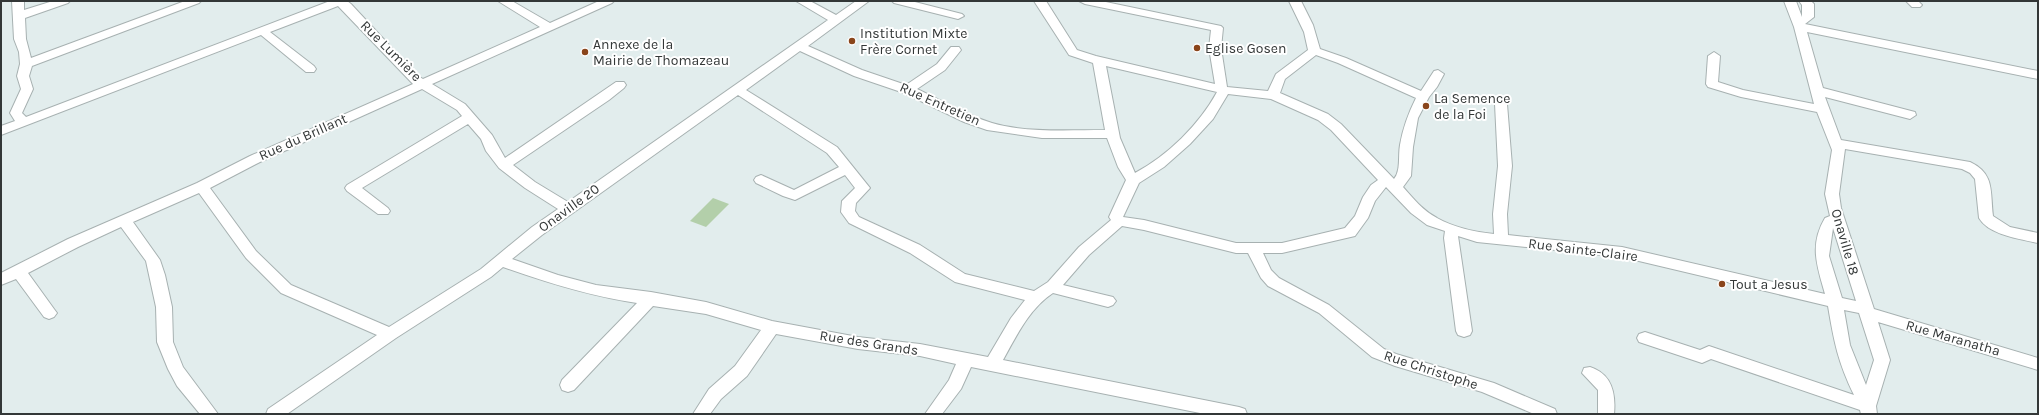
<svg xmlns="http://www.w3.org/2000/svg" width="2039" height="415" viewBox="0 0 2039 415" font-family="Karla,sans-serif">
<style>
.green{fill:#b3cfaa}
.lines{fill:none;stroke-linecap:round;stroke-linejoin:round}
.minor-casing{stroke:#a7b1b1;stroke-width:2}
.minor{fill:#fff;fill-rule:evenodd}
.poi-dot{fill:#8a451b;stroke:#fff;stroke-width:1.5}
.labels{text-anchor:middle;dominant-baseline:central;stroke-width:4;stroke-linejoin:round;paint-order:stroke}
.poi-label{font-size:14px;fill:#333737;stroke:#fff;text-anchor:start}
.street-label{font-size:14px;fill:#333737;stroke:#fff}
</style>
<rect width="100%" height="100%" fill="#e2eded"/>
<!-- green -->
<path class="green" d="M713 198 729 204 706 227 690 221Z"/>
<g class="lines">
<!-- minor casing -->
<g class="minor-casing">
<path id="minor" d="M12 1H24V10L53 1H70L68 3 25 18 26 39 31 58 185 1H201L199 3 32 66 29 76 33 89 22 113 26 117 330 1H347L351 4 418 76 423 79 540 27 498 1H512L550 23 599 1H614L612 3 432 84 465 104 492 135 505 158 616 82H624L626 85 624 88 609 100 513 165 535 182 568 202 828 20 796 1H810L836 15 856 1H869L808 46 862 70 906 85 937 64 951 47H959L961 50 945 70 917 89C942 101 966 115 992 123 1026 133 1070 130 1105 130L1093 63 1069 55 1034 1H1046L1077 50 1096 56 1215 84 1209 48 1211 30 1085 4 1079 1H1101L1221 26 1223 28 1221 48 1227 87 1268 91 1276 74 1308 50 1304 32 1289 1H1301L1313 25 1320 49 1346 58 1421 91 1434 71 1438 70 1444 74 1437 87 1429 97 1418 118 1413 147 1411 176 1403 187C1413 198 1423 211 1437 218 1453 227 1475 232 1494 234L1493 214 1498 166 1495 104 1501 100 1507 104 1512 166 1507 214 1508 235 1622 247 1825 294C1817 266 1809 245 1825 218L1830 216 1825 194 1832 150 1817 112 1741 97 1708 87 1706 84 1708 56 1714 52 1720 56 1718 82 1743 90 1814 104 1794 27 1784 1H1796L1802 17V5L1799 1H1811L1814 4V17L1805 24 2038 71V79L1807 32 1823 88 1915 112 1916 115 1910 119 1825 97 1841 140 1970 162C1995 174 1990 191 1993 216L2010 227 2038 233V243C2020 239 1989 235 1979 218L1975 179 1970 173 1962 169 1845 149 1839 194 1841 208 1874 309 2038 358V370L1878 322 1890 360 1876 406 1877 414H1861L1860 410 1711 359 1702 363 1639 342 1637 338 1639 334 1645 332 1700 350 1709 346 1854 395C1838 362 1834 342 1828 306L1622 257 1477 242 1458 236 1472 331 1470 335 1464 337 1458 335 1456 331 1444 238 1445 231 1427 225 1411 213 1386 187 1375 201 1368 218 1355 236 1282 253H1263L1271 270 1279 278 1329 305 1384 349 1396 354 1494 383 1555 409 1557 414H1534L1482 392 1395 366 1372 357 1319 313 1268 286 1261 278 1248 253H1236L1144 230 1122 226 1089 255 1063 285 1113 297 1116 301 1113 305 1108 307 1053 293C1029 309 1017 335 1003 360L1239 407 1245 409 1247 414H1205L971 367 961 389 942 414H925L949 380 956 364 920 356 858 349 776 334 747 376 721 399 710 414H693L709 389 735 366 761 330 706 314 653 306 574 390 568 392 562 390 560 385 562 380 637 303C590 296 548 283 503 267L491 277 396 338 287 414H266L268 409 377 335 281 293 246 258 199 193 133 222 160 260 165 275 172 307 173 342 183 367 218 414H200L177 386 168 369 157 342 156 307 146 261 121 227 78 247 28 273 54 309 57 313 54 317 49 319 44 317 16 279 1 285V273L68 239 197 183 250 156 413 84 338 6 270 32 314 66 316 69 314 72H306L261 35 1 135V126L15 121 10 113 21 89 17 76 20 64 19 52 14 39ZM800 51 854 76 904 93 964 122 987 130 1042 138H1107L1118 167 1126 180 1109 217 1111 220 1079 247 1048 282 1034 291 965 274 920 245 859 217 855 211 856 203 870 188 837 147 746 90ZM1316 55 1338 63 1416 98C1408 114 1403 128 1400 145 1398 156 1401 171 1394 179L1341 124 1328 114 1280 93 1285 79ZM1106 66 1217 92C1199 125 1168 155 1135 173L1120 138ZM422 89 457 110 462 116 347 185 345 188 347 191 378 214H388L390 211 388 208 362 188 468 124 481 139 486 151 499 168 525 188 558 209 532 227 481 269 389 327 291 285 256 251 210 188 260 162ZM1228 94 1271 99 1318 120 1331 130 1378 180 1371 185 1363 197 1355 216 1345 228 1282 243H1236L1144 220 1123 217 1139 183 1164 167 1190 144 1213 119ZM738 95 827 153 839 167 794 190 761 175 756 177 754 180 756 183 783 196 795 200 845 175 855 188 842 201 841 212 849 223 910 253 955 282 1025 300 1011 318 988 357 920 344 858 337 772 321 706 302 651 292 596 285 558 275 512 259 542 235ZM1833 228 1856 301 1842 298 1829 256ZM1844 310 1859 313 1874 360 1866 385 1850 345Z
M892 1H911L962 14 964 16 958 19 894 3Z
M1906 1H1918L1922 5 1920 7H1912Z
M1590 367C1612 374 1616 393 1614 414H1598V390L1582 373 1584 368Z"/>
</g>
<!-- minor -->
<use href="#minor" class="minor"/>
</g>
<!-- markers -->
<g class="poi-dot">
<circle cx="852" cy="41" r="4"/>
<circle cx="1197" cy="48" r="4"/>
<circle cx="585" cy="52" r="4"/>
<circle cx="1426" cy="106" r="4"/>
<circle cx="1722" cy="284" r="4"/>
</g>
<g class="labels">
<!-- poi labels -->
<g class="poi-label">
<text x="860" y="33">Institution Mixte<tspan x="860" dy="16">Frère Cornet</tspan></text>
<text x="593" y="44">Annexe de la<tspan x="593" dy="16">Mairie de Thomazeau</tspan></text>
<text x="1205" y="48">Eglise Gosen</text>
<text x="1434" y="98">La Semence<tspan x="1434" dy="16">de la Foi</tspan></text>
<text x="1730" y="284">Tout a Jesus</text>
</g>
<!-- street labels -->
<g class="street-label">
<text transform="translate(391 51) rotate(45)">Rue Lumière</text>
<text transform="translate(940 104) rotate(24)">Rue Entretien</text>
<text transform="translate(303 137) rotate(-24)">Rue du Brillant</text>
<text transform="translate(569 208) rotate(-36)">Onaville 20</text>
<text transform="translate(1845 242) rotate(74)">Onaville 18</text>
<text transform="translate(1583 250) rotate(7)">Rue Sainte-Claire</text>
<text transform="translate(1953 338) rotate(16)">Rue Maranatha</text>
<text transform="translate(869 343) rotate(9)">Rue des Grands</text>
<text transform="translate(1431 370) rotate(18)">Rue Christophe</text>
</g>
</g>
<!-- border -->
<rect width="2039" height="415" fill="none" stroke="#333737" stroke-width="4"/>
</svg>
